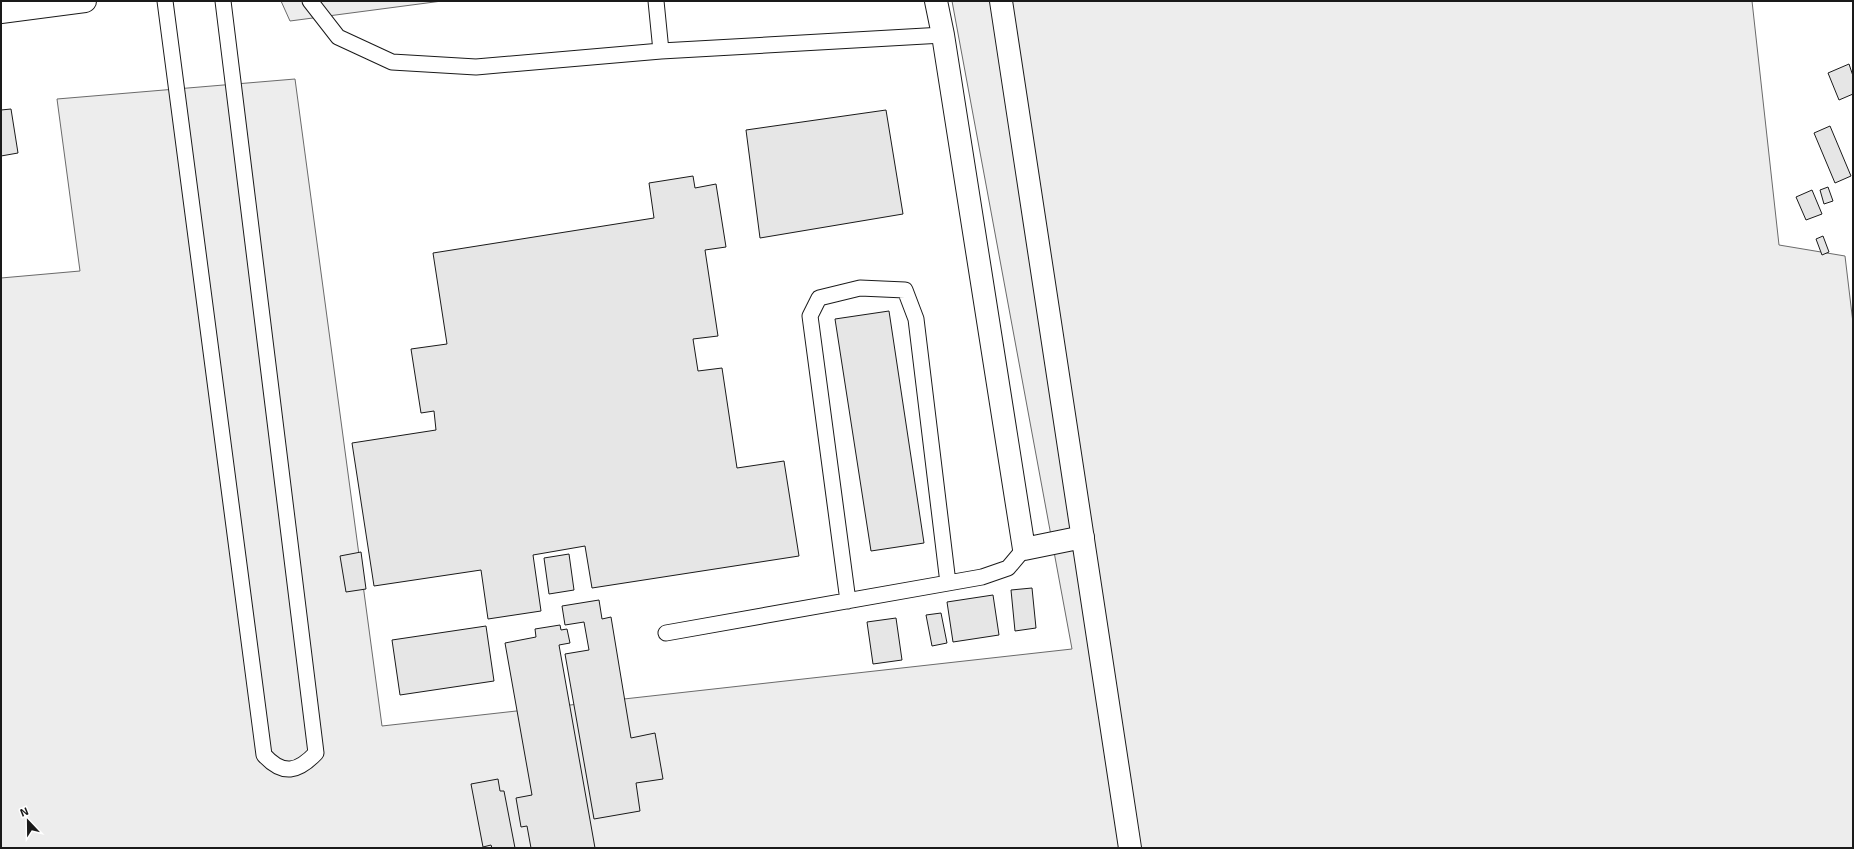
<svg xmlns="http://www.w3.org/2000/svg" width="1854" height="849" viewBox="0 0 1854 849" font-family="'Exo 2',sans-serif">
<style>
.green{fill:#ededed;stroke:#6a6a6a}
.building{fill:#e6e6e6;stroke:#1a1a1a}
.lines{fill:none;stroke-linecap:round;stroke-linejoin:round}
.lane-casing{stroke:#1a1a1a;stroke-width:17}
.street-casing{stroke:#1a1a1a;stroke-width:24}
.highway-casing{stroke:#1a1a1a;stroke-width:24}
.lane{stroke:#fff;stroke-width:15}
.street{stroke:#fff;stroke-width:22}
.highway{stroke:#fff;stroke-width:22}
</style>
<rect width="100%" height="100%" fill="#fff"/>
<!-- green -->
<path class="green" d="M281 1H442L290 21Z
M952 1H1752L1779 245 1845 256 1853 323V848H1V278L80 271 57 99 295 79 382 726 1072 649Z"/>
<!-- building -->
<path class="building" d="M1849 64 1853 76V94L1839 100 1828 73Z
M11 109 18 153 1 156V110Z
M886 110 903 214 760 238 746 130Z
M1830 126 1851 176 1835 183 1814 133Z
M693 176 695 188 716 184 726 247 705 250 718 336 693 339 698 371 722 368 737 468 784 461 799 556 592 588 585 546 533 555 541 611 488 619 481 570 374 586 352 443 436 430 434 411 421 413 411 349 447 344 433 253 654 218 649 183Z
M1828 187 1833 201 1824 204 1820 190Z
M1812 190 1822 214 1806 220 1796 197Z
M1823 236 1829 252 1822 255 1816 239Z
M889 311 924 543 871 551 835 319Z
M361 552 366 589 346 592 340 556Z
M569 554 574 590 549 594 544 558Z
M1032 588 1036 628 1015 631 1011 590Z
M993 595 999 635 953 642 947 602Z
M599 600 602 619 611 617 631 738 655 733 663 779 636 783 640 811 594 819 565 654 589 650 584 622 565 625 562 606Z
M941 613 947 643 932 646 926 615Z
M896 618 902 660 873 664 867 622Z
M560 625 561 630 567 629 570 643 559 645 595 848H531L527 826 521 827 516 798 532 795 505 643 536 637 535 629Z
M486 626 494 681 400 695 392 640Z
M498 779 500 791H504L515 848H492L491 845 483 847 471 784Z"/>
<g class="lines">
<!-- lane casing -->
<g class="lane-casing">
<path id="lane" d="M165 1 264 755C283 776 298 772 316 753L223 1
M310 1 338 37 392 62 476 67 661 51 943 35
M656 1 661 51
M848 601 810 316 819 298 860 288 905 290 916 319 948 583
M666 633 982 577 1008 568 1024 549"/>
</g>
<!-- street casing -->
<g class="street-casing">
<path id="street" d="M936 1 943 35 1024 549 1083 537
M1001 1 1130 848"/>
</g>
<!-- highway casing -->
<g class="highway-casing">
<path id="highway" d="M1 12 85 1"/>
</g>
<!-- lane -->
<use href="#lane" class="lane"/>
<!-- street -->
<use href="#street" class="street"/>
<!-- highway -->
<use href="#highway" class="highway"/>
</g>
<!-- border -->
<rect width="1854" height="849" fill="none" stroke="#1a1a1a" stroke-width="4"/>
<!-- north arrow -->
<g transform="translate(28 821) rotate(338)" stroke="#ffffff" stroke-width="3" paint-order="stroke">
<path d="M0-3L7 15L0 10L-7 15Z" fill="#1a1a1a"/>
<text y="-6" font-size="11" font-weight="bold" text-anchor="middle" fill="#1a1a1a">N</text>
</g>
</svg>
